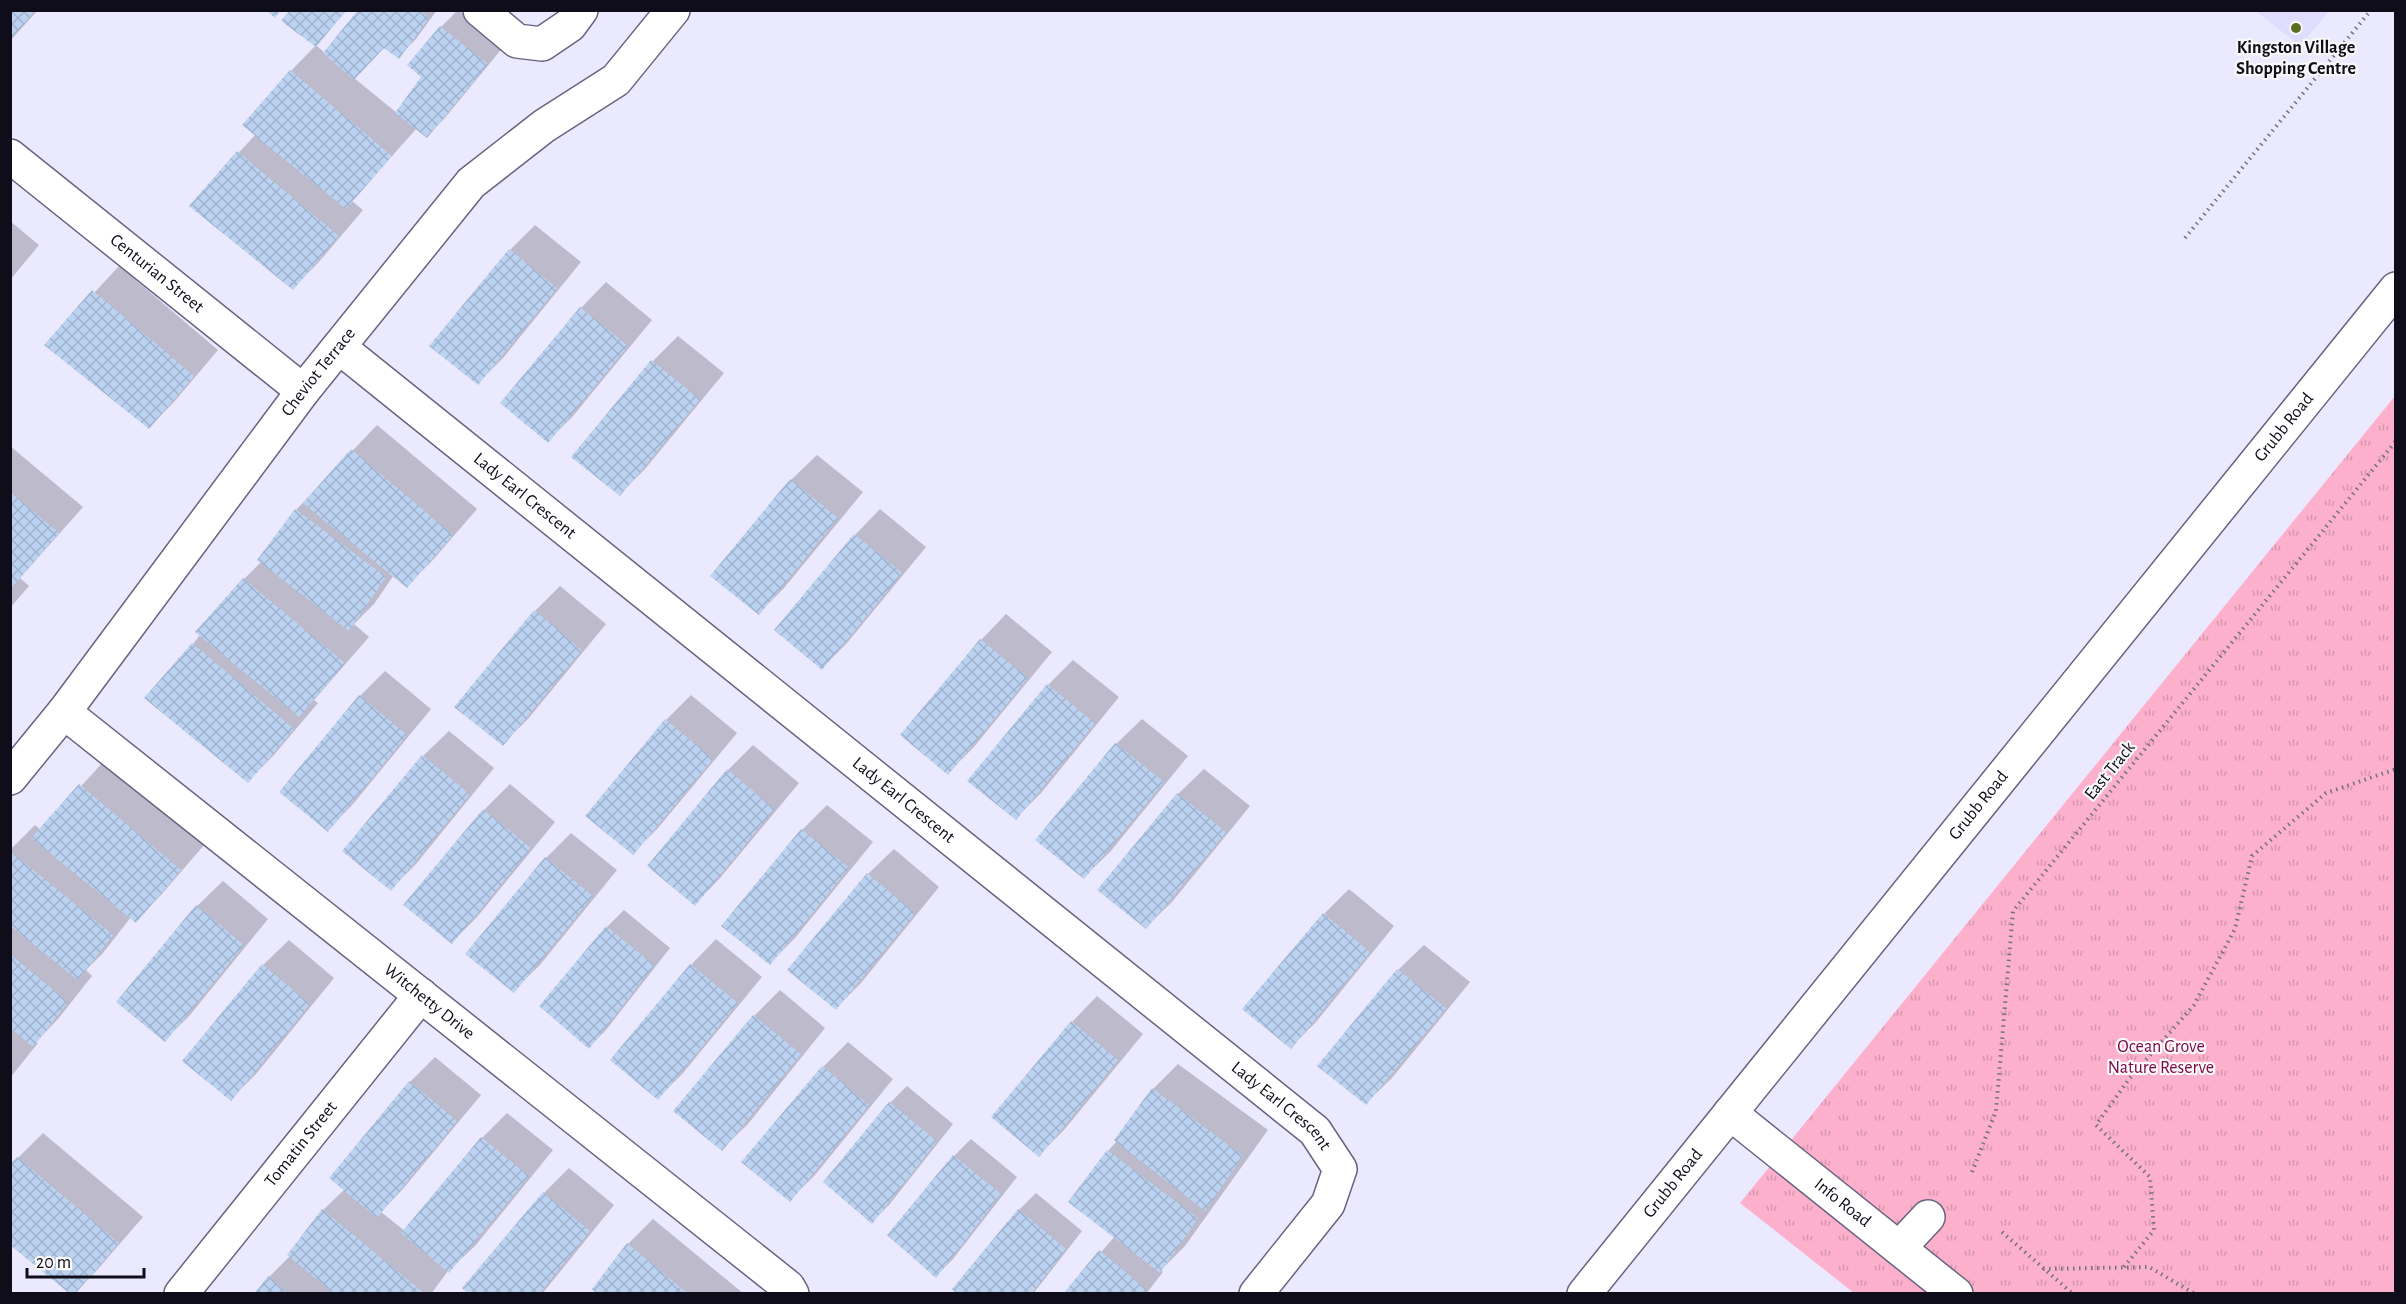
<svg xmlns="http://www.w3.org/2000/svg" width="2406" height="1304" viewBox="0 0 2406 1304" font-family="'Alegreya Sans',sans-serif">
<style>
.built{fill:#dfdcfe}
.grass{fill:url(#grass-tufts)}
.shadow{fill:#0003}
.building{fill:url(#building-cross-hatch)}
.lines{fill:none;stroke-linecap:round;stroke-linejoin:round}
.minor-casing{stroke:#676381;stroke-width:36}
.major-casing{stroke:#676381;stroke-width:36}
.path{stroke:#747282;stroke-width:4;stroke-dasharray:1.5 4.5;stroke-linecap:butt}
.minor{stroke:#fff;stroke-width:33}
.major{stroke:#fff;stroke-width:33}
.poi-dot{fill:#596f1f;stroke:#f9f9f9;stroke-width:2}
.labels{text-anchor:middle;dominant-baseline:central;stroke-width:4.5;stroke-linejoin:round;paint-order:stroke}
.poi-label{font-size:18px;font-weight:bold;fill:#0f0d19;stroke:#f9f9f9}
.street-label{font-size:18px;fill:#0f0d19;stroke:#f9f9f9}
.park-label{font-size:18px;fill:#7c0645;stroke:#f9f9f9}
</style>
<defs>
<pattern id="grass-tufts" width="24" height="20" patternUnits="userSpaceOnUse" patternTransform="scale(1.5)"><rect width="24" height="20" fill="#fcb0cb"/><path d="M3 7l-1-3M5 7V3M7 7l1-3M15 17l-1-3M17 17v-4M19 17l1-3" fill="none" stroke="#d796ae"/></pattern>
<pattern id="building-cross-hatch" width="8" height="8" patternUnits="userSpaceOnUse" patternTransform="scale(1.5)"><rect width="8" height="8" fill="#bcd2f1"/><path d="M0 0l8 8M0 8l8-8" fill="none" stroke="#a0b3ce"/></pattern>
</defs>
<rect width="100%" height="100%" fill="#ebe9fe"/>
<!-- built -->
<path class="built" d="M2256 11H2329L2300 46Z"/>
<!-- grass -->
<path class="grass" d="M2395 396V1293H1854L1740 1203Z"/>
<!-- shadow -->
<path class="shadow" d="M10 10H38L10 41Z
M292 10H347L316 45Z
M360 10H437L416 39 398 57 384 46 354 78 397 113 423 76 441 27 458 10 504 46 444 119 427 136 417 128 352 201 363 210 318 263 293 288 191 205 256 134 291 71 316 45 325 53Z
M10 221 39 245 10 280Z
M535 225 581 262 503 358 478 383 510 250Z
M119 266 218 350 174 402 149 427 46 345Z
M606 282 652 320 573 416 548 441 502 403 581 308Z
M678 336 724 373 645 469 620 494 574 456 653 361Z
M377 425 477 509 432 561 407 586 394 575 374 604 354 624 369 637 314 700 318 703 273 756 248 781 193 644 244 579 261 562 259 560 296 510Z
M10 446 83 507 20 578 29 586 10 608Z
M817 455 863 492 784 588 759 613 712 575 791 480Z
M880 509 926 547 847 643 822 668 776 630 855 535Z
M560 586 606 624 528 719 502 744 456 706 535 611Z
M1006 614 1052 652 973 748 948 773 902 735 981 640Z
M1073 660 1119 697 1041 793 1016 818 1048 685Z
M385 671 431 709 353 804 328 830 360 696Z
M691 695 737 733 658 828 633 853 666 720Z
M1142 719 1188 756 1110 852 1084 877 1038 839 1116 744Z
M449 731 494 768 416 864 391 889 344 851 423 756Z
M753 745 799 783 720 878 695 904 728 770Z
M105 760 205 844 161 895 135 921 131 917 103 953 86 970 92 976 58 1019 36 1042 38 1043 10 1078V850L35 825 41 830Z
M1204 769 1250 806 1172 902 1146 927 1099 889 1178 794Z
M510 784 555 822 477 917 452 942 405 905 484 810Z
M827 805 873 842 795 938 770 963 802 830Z
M571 833 617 870 539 966 513 991 546 858Z
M894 849 939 887 861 983 836 1008 868 874Z
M223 881 268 919 190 1015 165 1040 197 906Z
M1349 889 1394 926 1316 1022 1291 1047 1324 914Z
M624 910 670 948 606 1030 589 1047 607 927Z
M716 939 762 977 683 1073 658 1098 691 965Z
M289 940 334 978 256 1074 231 1099 263 965Z
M1424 945 1470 982 1392 1078 1366 1103 1398 970Z
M780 990 825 1028 748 1124 722 1149 676 1111 754 1016Z
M1097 996 1143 1034 1064 1130 1039 1155 1072 1022Z
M848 1042 893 1079 815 1175 790 1200 823 1067Z
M435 1057 481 1095 402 1190 381 1212 405 1231 482 1138 507 1113 553 1150 475 1246 448 1271 431 1294H256L269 1277 290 1256 323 1210 345 1189 410 1082Z
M1178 1064 1268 1130 1185 1246 1161 1270 1163 1272 1146 1294H1065L1115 1236 1108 1151 1117 1141 1116 1140 1153 1089Z
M907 1086 953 1124 889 1205 872 1222 890 1103Z
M43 1133 143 1217 98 1269 74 1294 10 1166Z
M971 1139 1017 1177 953 1259 936 1276 954 1156Z
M569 1168 614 1205 542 1294H471L544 1193Z
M1036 1193 1082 1231 1033 1294H959L1019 1210Z
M653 1219 744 1294H600L628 1244Z"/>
<!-- building -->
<path class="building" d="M10 10H35L10 41Z
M266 10H281L275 18Z
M290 10H346L316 47 281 21Z
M358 10H420L429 18 399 59 384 48 354 80 323 53Z
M440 26 488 64 427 138 395 113 421 77 407 65Z
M290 70 392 156 346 209 242 125Z
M237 151 339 236 293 290 189 206Z
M509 249 557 288 478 385 429 346Z
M92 290 194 376 149 429 44 345Z
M580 307 628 346 548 443 500 403Z
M651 360 700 399 620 496 571 457Z
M351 449 453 535 407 588 303 503Z
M790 479 838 518 759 615 710 576Z
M10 492 59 533 13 586 10 584Z
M295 509 386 577 349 631 257 560Z
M854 534 902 573 822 670 774 630Z
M243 578 345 663 299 717 195 632Z
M534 610 582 650 503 746 454 707Z
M980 639 1028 678 948 775 900 735Z
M192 643 294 729 248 783 144 698Z
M1047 684 1095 723 1016 820 967 781Z
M359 695 407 735 328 832 279 792Z
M665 719 713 759 633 855 585 816Z
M1115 743 1164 782 1084 879 1035 840Z
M422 755 470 794 391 891 342 851Z
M727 769 774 809 695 906 647 866Z
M79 784 181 870 136 923 31 838Z
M1177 793 1226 832 1146 929 1097 890Z
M483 809 531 848 452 944 403 905Z
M801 829 849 868 770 965 721 926Z
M10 851 113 935 78 980 10 926Z
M545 857 593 896 514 993 465 954Z
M867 873 915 913 836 1010 787 970Z
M196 905 244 945 165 1042 116 1002Z
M1323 913 1370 952 1291 1049 1242 1009Z
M606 926 654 965 589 1049 539 1006Z
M10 954 68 1002 33 1047 10 1028Z
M262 964 310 1004 231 1101 182 1061Z
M690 964 738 1003 658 1100 610 1060Z
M1397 969 1446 1008 1366 1105 1317 1066Z
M753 1015 801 1054 722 1151 673 1111Z
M1071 1021 1118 1060 1039 1157 991 1117Z
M822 1066 869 1105 790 1202 741 1162Z
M409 1081 457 1121 377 1218 329 1178Z
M1152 1088 1243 1156 1205 1211 1114 1140Z
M889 1102 937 1141 872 1224 823 1182Z
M481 1137 529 1176 449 1273 401 1233Z
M1107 1150 1198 1218 1160 1273 1068 1202Z
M953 1155 1001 1194 936 1278 887 1235Z
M17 1157 119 1243 75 1294H70L10 1245V1164Z
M543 1192 590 1231 539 1294H468L462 1288Z
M322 1209 425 1294H335L287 1255Z
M1018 1209 1066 1249 1031 1294H957L952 1289Z
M627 1243 688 1294H597L592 1289Z
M1099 1250 1147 1290 1144 1294H1063Z
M268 1276 289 1294H254Z"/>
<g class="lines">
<!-- minor casing -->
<g class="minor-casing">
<g id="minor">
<path d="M480 10 517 41 542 44 570 25 581 10"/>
<path id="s1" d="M10 156 303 391"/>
<path id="s2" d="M339 347 1315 1131 1340 1169 1328 1204 1256 1294"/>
<path id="s3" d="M64 712 788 1287 792 1294"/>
<path id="s4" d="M10 778 64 712 303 391 471 183 544 126 616 80 673 10"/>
<path id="s5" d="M1730 1113 1956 1294"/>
<path d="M1899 1248 1928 1217"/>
<path id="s6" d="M181 1294 421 995"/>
</g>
</g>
<!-- major casing -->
<g class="major-casing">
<g id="major">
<path id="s7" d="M1584 1294 2396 289"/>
</g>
</g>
<!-- path -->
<path class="path" d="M2185 238 2371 10
M1972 1172 1996 1111 2013 911 2396 441
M2002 1232 2073 1294
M2124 1267 2154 1230 2150 1177 2096 1125 2129 1079 2194 1005 2235 929 2252 856 2326 793 2396 769
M2043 1269 2149 1267 2195 1294"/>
<!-- minor -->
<use href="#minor" class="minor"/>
<!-- major -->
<use href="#major" class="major"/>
</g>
<!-- markers -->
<circle class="poi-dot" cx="2296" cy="28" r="6"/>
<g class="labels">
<!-- poi labels -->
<g class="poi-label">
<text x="2296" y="48">Kingston Village<tspan x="2296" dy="21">Shopping Centre</tspan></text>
</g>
<!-- street labels -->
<g class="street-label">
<text stroke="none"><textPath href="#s1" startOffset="188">Centurian Street</textPath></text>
<text stroke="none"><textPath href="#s4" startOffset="510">Cheviot Terrace</textPath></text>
<text stroke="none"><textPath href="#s7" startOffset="1114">Grubb Road</textPath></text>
<text stroke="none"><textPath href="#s2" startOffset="238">Lady Earl Crescent</textPath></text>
<text transform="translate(2110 771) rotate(-51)">East Track</text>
<text stroke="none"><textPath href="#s2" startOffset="724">Lady Earl Crescent</textPath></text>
<text stroke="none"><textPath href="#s7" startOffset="628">Grubb Road</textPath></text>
<text stroke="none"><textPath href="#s3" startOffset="466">Witchetty Drive</textPath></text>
<text stroke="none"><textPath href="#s2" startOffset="1210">Lady Earl Crescent</textPath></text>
<text stroke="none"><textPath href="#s6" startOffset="192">Tomatin Street</textPath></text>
<text stroke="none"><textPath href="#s7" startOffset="142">Grubb Road</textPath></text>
<text stroke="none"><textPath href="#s5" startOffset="144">Info Road</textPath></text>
</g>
<!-- park labels -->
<g class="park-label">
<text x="2161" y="1047">Ocean Grove<tspan x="2161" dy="21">Nature Reserve</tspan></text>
</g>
</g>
<!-- border -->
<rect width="2406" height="1304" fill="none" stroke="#0f0d19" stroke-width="24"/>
<!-- scale -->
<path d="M27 1268v9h117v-9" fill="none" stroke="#0f0d19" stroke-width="3"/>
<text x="36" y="1268" font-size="18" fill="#0f0d19" stroke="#f9f9f9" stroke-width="4.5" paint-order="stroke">20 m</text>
</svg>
